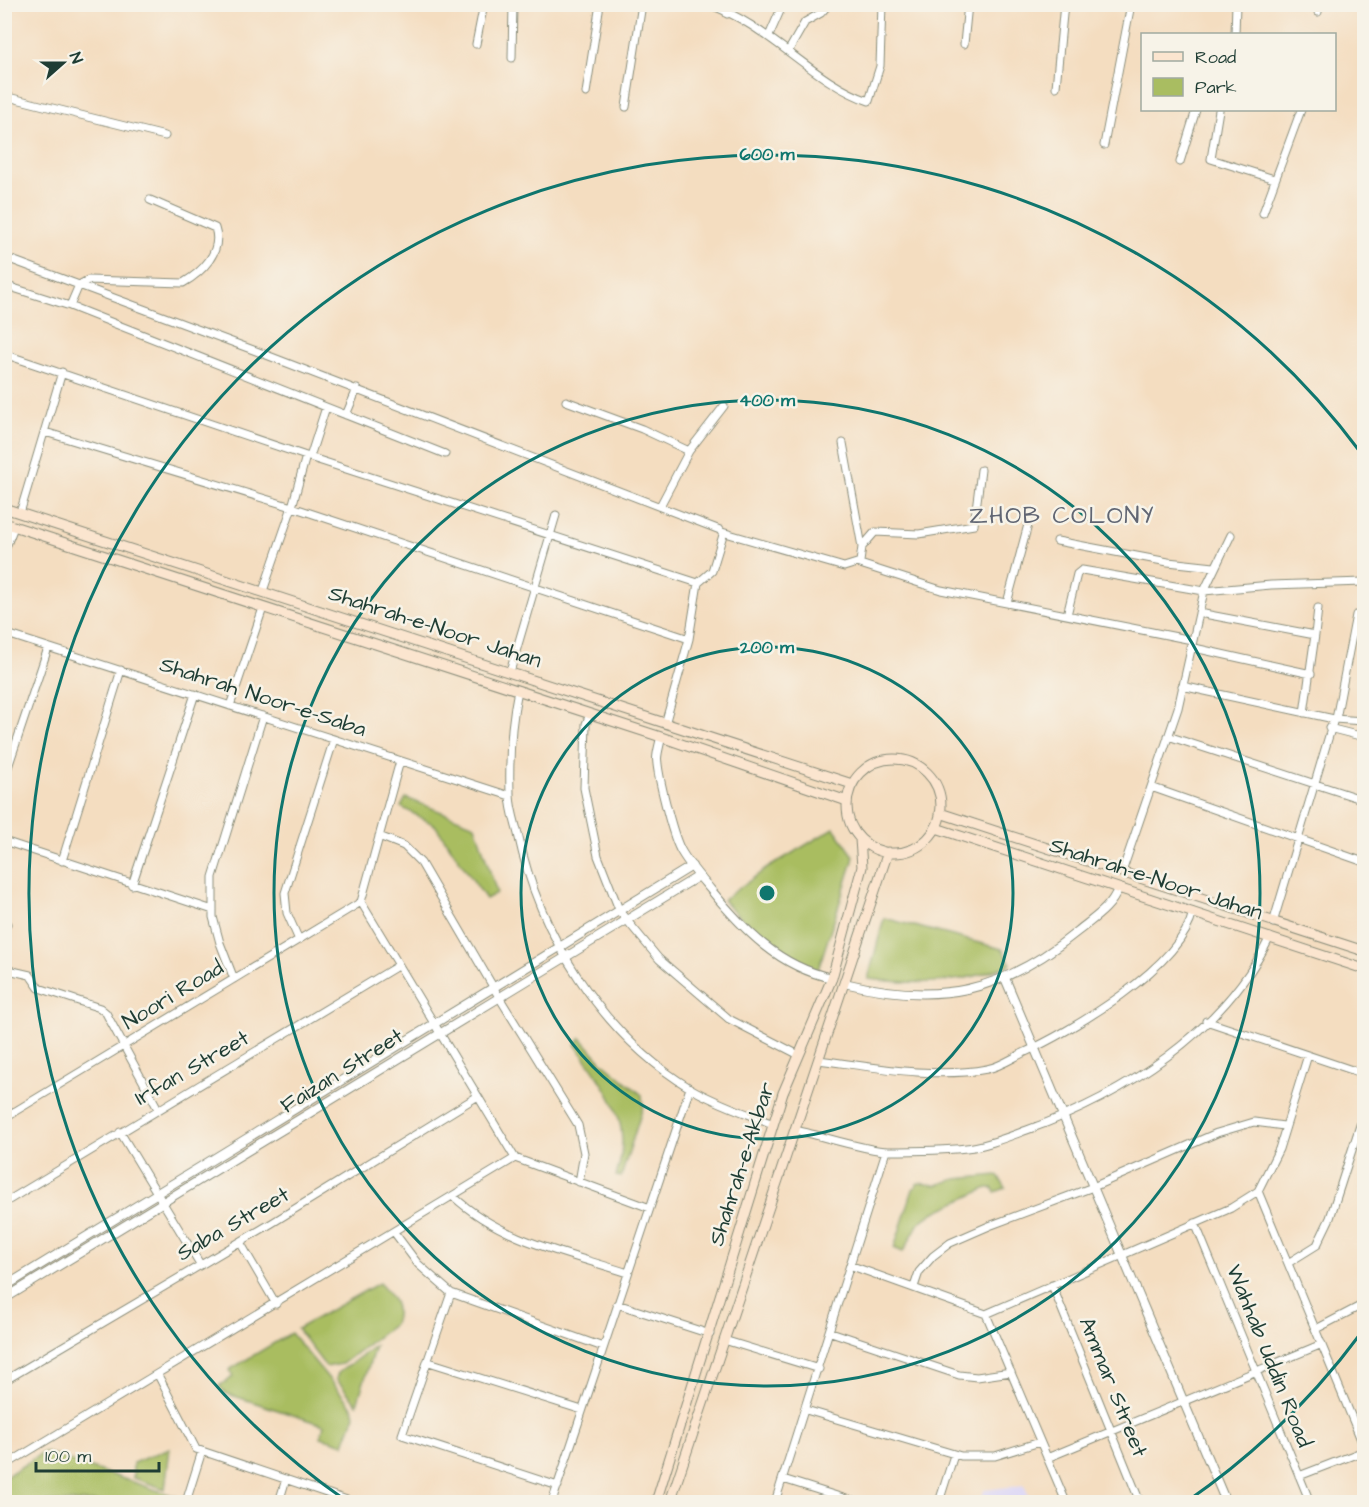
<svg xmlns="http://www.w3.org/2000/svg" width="1369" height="1507" viewBox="0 0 1369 1507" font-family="'Architects Daughter',sans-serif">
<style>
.built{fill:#dbd6f7}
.green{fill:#a9bd61;stroke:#647d4a;stroke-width:1.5}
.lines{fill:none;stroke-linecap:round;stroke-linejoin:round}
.minor-casing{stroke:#8a8d7a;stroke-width:9}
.tertiary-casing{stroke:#8a8d7a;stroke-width:10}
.secondary-casing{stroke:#8a8d7a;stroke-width:11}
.minor{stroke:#fff;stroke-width:7}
.tertiary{stroke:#fff;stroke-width:8}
.secondary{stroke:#fbe5cf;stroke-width:9}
.ring{fill:none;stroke:#0f766e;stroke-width:3}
.labels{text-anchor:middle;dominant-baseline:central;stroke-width:5;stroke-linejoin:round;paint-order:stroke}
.street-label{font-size:22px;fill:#1f3d34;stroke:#f7f3e8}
.neighbourhood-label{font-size:24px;letter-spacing:1.5px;fill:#616673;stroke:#f7f3e8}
.centre{fill:#0f766e;stroke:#f7f3e8;stroke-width:3}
.ring-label{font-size:18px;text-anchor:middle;font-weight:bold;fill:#0f766e;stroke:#f7f3e8;stroke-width:5;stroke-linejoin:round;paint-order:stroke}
</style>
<rect width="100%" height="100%" fill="#f7f3e8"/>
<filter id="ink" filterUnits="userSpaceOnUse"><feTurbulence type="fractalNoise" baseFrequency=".0167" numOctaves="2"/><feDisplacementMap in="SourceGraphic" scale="12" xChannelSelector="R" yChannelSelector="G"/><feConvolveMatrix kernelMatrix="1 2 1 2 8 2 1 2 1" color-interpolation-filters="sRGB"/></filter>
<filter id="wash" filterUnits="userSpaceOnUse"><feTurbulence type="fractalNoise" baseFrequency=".008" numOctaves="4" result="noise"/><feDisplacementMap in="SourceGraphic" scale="24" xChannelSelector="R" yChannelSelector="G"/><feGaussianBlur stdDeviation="1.35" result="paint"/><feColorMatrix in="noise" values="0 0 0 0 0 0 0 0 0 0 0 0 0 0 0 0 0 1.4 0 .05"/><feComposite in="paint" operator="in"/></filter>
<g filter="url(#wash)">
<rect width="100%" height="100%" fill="#f4ddc0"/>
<!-- built -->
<path class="built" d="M1024 1485 1031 1502H981L984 1490Z"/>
<!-- green -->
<path class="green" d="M406 798 475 825 497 893 486 899 435 825 401 807Z
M834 828 854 856 853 861 818 970C777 948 754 935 723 900L766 869Z
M884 918 1002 949 1011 964C962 985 920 985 868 979Z
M581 1038 602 1062 642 1095 643 1107 621 1177 616 1176C635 1120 606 1088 575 1044Z
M997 1175 1006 1188 995 1192 993 1188H987L933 1213 919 1223 903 1252 894 1248 913 1189 918 1183 936 1185 956 1179Z
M379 1283C391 1296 401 1305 394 1324L342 1364 326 1367 297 1329Z
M291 1333 353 1408 355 1415 344 1444 321 1437 324 1425 225 1393 219 1386 233 1377 229 1370Z
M375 1346 357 1404 336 1379 338 1373Z
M170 1448 165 1489 133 1478V1463Z
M44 1452 177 1497 175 1502H5V1477Z"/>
</g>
<g filter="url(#ink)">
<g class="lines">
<!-- minor casing -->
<g class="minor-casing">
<path id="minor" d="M707 4C769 24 812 82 869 101L880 66 882 4
M1318 12 1319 4
M727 14 730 4
M1235 34 1236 4
M769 36 783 4
M476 44 484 4
M964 44 968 4
M789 50 805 22 821 13 829 4
M512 58 513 4
M1056 87 1064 4
M586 93 600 4
M4 96 165 136
M626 107 642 4
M1219 110 1211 159 1274 179
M1104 145 1131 4
M1180 162 1196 110
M1263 213 1301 110
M4 257 256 351 720 530 723 535 712 571 698 583 689 639 665 724
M4 285 70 306 445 454
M70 306 79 285 88 280 183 283C202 272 223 252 215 228L150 200
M4 354 306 456 698 583
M566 401 642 429 689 451
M346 415 357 389
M45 432 292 507 689 639
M310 457 326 407
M660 506 689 451 724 406
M20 513 62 372
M722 532 844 567 860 562 862 547 843 443
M1057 541 1168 562 1214 567
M862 547 875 532 919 534 974 525 981 470
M4 552 14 527
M857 563 941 590 1192 640
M263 591 292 507 306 456
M1007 603 1029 521
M1199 613 1315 635 1304 713
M1067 615 1077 574 1082 570 1204 591 1271 585 1364 582
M4 633 510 796
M1315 635 1318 608
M1190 647 1311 674
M510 672 556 515
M1182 686 1334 719 1364 721
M518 690C511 723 509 760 510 794 510 807 515 822 518 834 539 934 602 1035 690 1088 715 1103 746 1113 773 1124
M230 706 263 608
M590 714 586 724 584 788 598 856 620 912 659 959 729 1019 799 1055
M1336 719 1356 615
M1329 728 1364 737
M1168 736 1364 800
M400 761 361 902 515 1158 650 1208
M4 779 48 648
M1151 787 1364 862
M379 836 404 846 421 863 499 997 578 1125 584 1153 579 1182
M4 841 213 910
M62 861 121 670
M1122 872 1178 708 1204 591 1231 535
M132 885 195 694
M4 916 7 924 4 932
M1273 923 1334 719
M299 940 287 913 285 893 334 739
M4 969 30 975 39 988 100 1008 106 1013 158 1109
M234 979 220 943 213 917V877L263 716
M1206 1021 1364 1074
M819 1060C873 1067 934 1079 987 1069 999 1067 1011 1059 1021 1054 1070 1032 1181 967 1193 912
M4 1118 361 902
M795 1130C819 1135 867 1151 888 1151 913 1151 941 1151 966 1148 986 1146 1008 1137 1027 1130 1123 1096 1224 1032 1270 937
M120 1132 200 1264
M1258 1191 1364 1447
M453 1196C501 1241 567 1253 628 1273
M4 1203 399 965
M1195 1223 1310 1502
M394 1232 418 1264 451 1293 603 1347
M240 1242 276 1304
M1288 1263 1317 1245 1330 1218 1364 1113
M852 1266 986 1314 1231 1208 1258 1191 1279 1149 1308 1055
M1052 1285 1140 1502
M914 1287 919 1272 933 1256 950 1243 989 1226 1093 1187 1217 1133 1254 1122 1284 1126
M451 1293 402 1435 558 1486
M617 1304 710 1334
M986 1314 1066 1502
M1316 1329 1364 1304
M831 1332 959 1375 977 1377 1011 1372
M724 1340 819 1369
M429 1362 582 1410
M158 1375 196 1449 353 1502
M4 1381 272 1223 478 1096
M806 1410 961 1456H995L1040 1442
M1047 1458 1322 1344
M4 1466 515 1158
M1299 1476 1364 1451
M783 1479 856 1502
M186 1502 202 1451
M279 1502 286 1479
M552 1502 690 1088
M775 1502 886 1151
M939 1502 954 1455"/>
</g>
<!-- tertiary casing -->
<g class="tertiary-casing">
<path id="tertiary" d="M661 737C660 744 657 752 657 759 658 777 672 833 680 849 688 864 700 877 711 890 743 929 779 967 832 978
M1005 978 1226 1502
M844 983C939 1006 1002 993 1078 931 1094 918 1111 908 1118 889
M4 1287 692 866
M4 1299 699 876"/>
</g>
<!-- secondary casing -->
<g class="secondary-casing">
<path id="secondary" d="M4 508 852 784
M4 523 661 737 847 801
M847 806a47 47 0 1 1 94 0a47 47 0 1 1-94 0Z
M940 813 1364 951
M936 828 1364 969
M656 1502 783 1093 832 978 862 867 860 839
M670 1502 888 852"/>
</g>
<!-- minor -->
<use href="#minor" class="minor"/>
<!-- tertiary -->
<use href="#tertiary" class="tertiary"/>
<!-- secondary -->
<use href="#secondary" class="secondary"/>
</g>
</g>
<!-- distance rings -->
<g class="ring">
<circle cx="767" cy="893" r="246"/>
<circle cx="767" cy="893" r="493"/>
<path d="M1361 1333A739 739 0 0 1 1186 1502M348 1502A739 739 0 1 1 1361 453"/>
</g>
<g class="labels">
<!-- street labels -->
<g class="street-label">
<text transform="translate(435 627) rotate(18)">Shahrah-e-Noor Jahan</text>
<text transform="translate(263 697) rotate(18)">Shahrah Noor-e-Saba</text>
<text transform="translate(1156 879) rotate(18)">Shahrah-e-Noor Jahan</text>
<text transform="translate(173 995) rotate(-31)">Noori Road</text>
<text transform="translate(192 1068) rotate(-30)">Irfan Street</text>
<text transform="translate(342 1071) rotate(-32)">Faizan Street</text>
<text transform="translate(742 1164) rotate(-72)">Shahrah-e-Akbar</text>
<text transform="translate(233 1224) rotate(-30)">Saba Street</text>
<text transform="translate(1269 1356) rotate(68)">Wahhab Uddin Road</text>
<text transform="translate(1113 1387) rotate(68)">Ammar Street</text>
</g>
<!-- neighbourhood labels -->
<g class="neighbourhood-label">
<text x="1062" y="516">ZHOB COLONY</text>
</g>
</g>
<circle cx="767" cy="893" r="9" class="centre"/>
<g class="ring-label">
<text x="767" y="160">600 m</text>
<text x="767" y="406">400 m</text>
<text x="767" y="653">200 m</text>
</g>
<!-- margin -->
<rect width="1369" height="1507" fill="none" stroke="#f7f3e8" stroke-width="24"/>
<!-- legend -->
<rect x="1141" y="33" width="195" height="78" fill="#f7f3e8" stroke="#a1aaa0" stroke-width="1.5"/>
<rect x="1153" y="52" width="30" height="9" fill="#fbe5cf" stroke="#a1aaa0" stroke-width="1.5"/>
<text x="1195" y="63" font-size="18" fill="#1f3d34">Road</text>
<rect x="1153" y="78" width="30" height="18" fill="#a9bd61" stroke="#a1aaa0" stroke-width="1.5"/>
<text x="1195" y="93" font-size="18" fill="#1f3d34">Park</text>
<!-- north arrow -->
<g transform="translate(63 63) rotate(69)" stroke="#f7f3e8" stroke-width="4.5" paint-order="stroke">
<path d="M0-4.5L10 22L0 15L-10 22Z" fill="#1f3d34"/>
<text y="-9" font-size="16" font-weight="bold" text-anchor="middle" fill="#1f3d34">N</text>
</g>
<!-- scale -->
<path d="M36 1462v9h123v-9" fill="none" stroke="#1f3d34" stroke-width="3"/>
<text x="45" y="1462" font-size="18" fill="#1f3d34" stroke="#f7f3e8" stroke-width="4.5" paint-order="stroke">100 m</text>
</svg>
